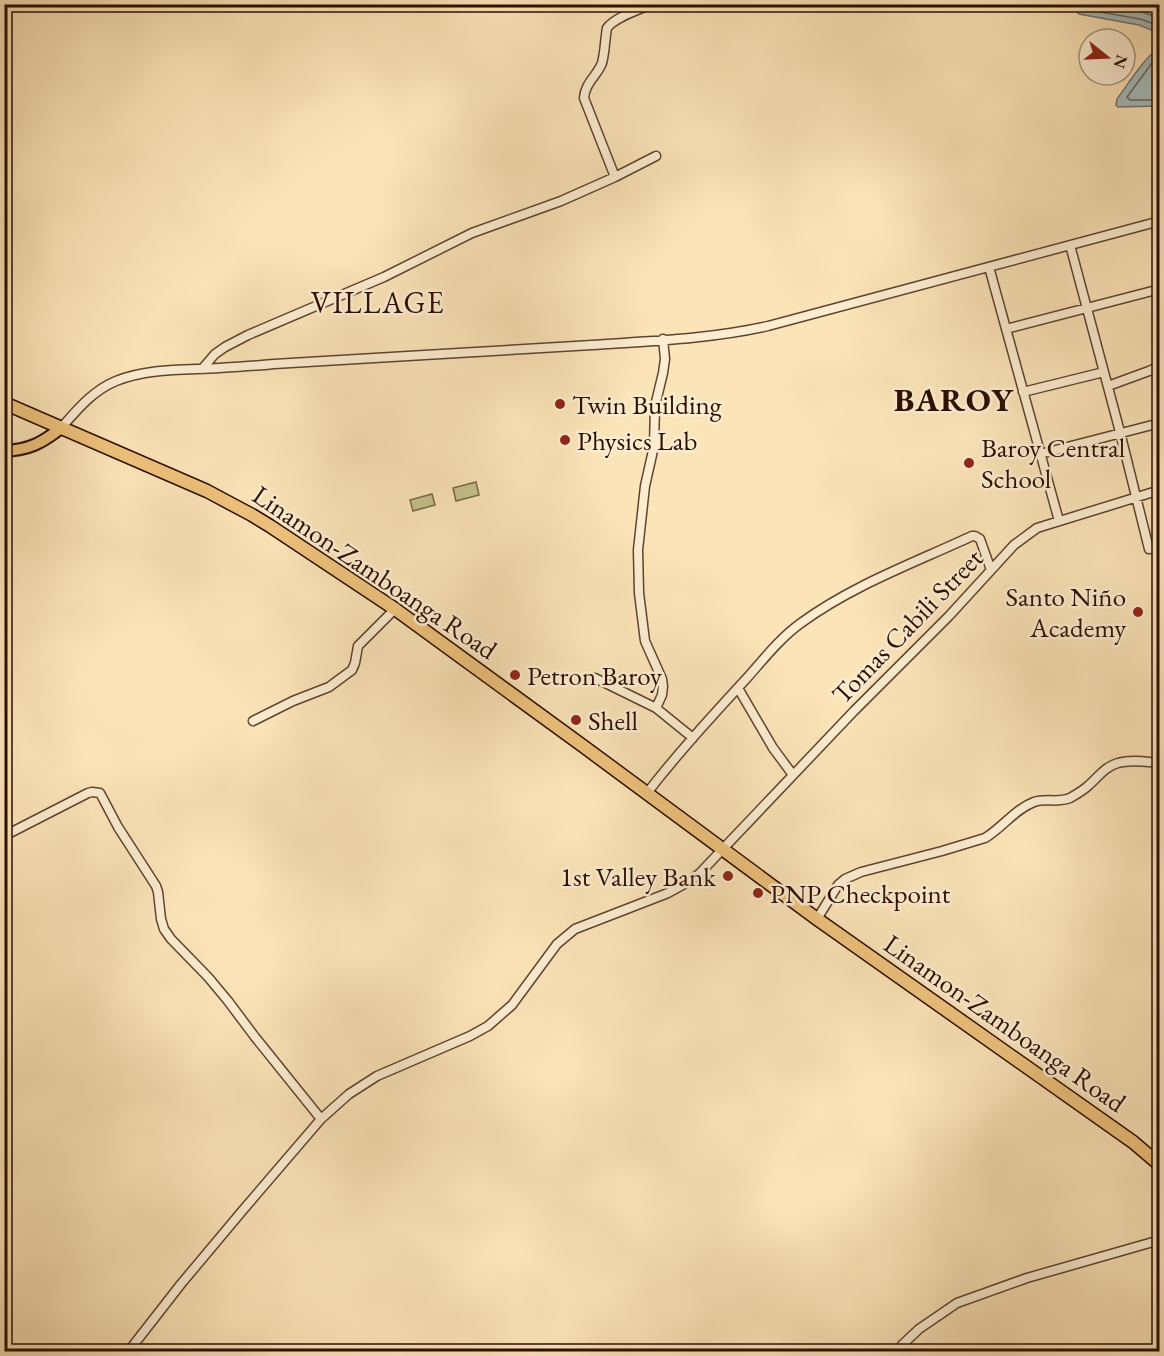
<svg xmlns="http://www.w3.org/2000/svg" width="1164" height="1356" viewBox="0 0 1164 1356" font-family="'EB Garamond',serif">
<style>
.green{fill:#c4c28b;stroke:#786846;stroke-width:1.5}
.water{fill:#a5bbbb;stroke:#747570;stroke-width:1.5}
.lines{fill:none;stroke-linecap:round;stroke-linejoin:round}
.shore{stroke:#68645e;stroke-width:1.5}
.minor-casing{stroke:#5f432e;stroke-width:11}
.major-casing{stroke:#2b0d00;stroke-width:14}
.highway-casing{stroke:#2b0d00;stroke-width:15}
.minor{stroke:#fcedd1;stroke-width:8}
.major{stroke:#eec27c;stroke-width:10}
.highway{stroke:#eec27c;stroke-width:12}
.poi-dot{fill:#8f2418;stroke:#fcedd1;stroke-width:2}
.labels{text-anchor:middle;dominant-baseline:central;stroke-width:5;stroke-linejoin:round;paint-order:stroke}
.poi-label{font-size:27px;fill:#2b0d00;stroke:#fcedd1;text-anchor:start}
.street-label{font-size:27px;fill:#2b0d00;stroke:#fcedd1}
.quarter-label{font-size:30px;letter-spacing:1.5px;fill:#2b0d00;stroke:#fcedd1}
.district-label{font-size:33px;font-weight:bold;letter-spacing:1.5px;fill:#2b0d00;stroke:#fcedd1}
</style>
<rect width="100%" height="100%" fill="#fbe4b8"/>
<filter id="stains"><feTurbulence type="fractalNoise" baseFrequency=".00333" numOctaves="4"/><feColorMatrix values="0 0 0 0 .2 0 0 0 0 .09 0 0 0 0 .02 0 0 0 .5 -.17"/></filter>
<radialGradient id="worn" r=".72"><stop offset=".6" stop-color="#630" stop-opacity="0"/><stop offset="1" stop-color="#630" stop-opacity=".3"/></radialGradient>
<!-- green -->
<path class="green" d="M476 482 479 495 456 501 453 488Z
M432 494 435 505 413 511 410 500Z"/>
<!-- water -->
<path class="water" d="M1074 5H1159V33L1139 25 1079 14 1077 12Z
M1159 48V106L1118 107 1116 105 1117 99C1129 83 1143 59 1159 48Z"/>
<g class="lines">
<!-- shore -->
<path class="shore" d="M1080 4 1083 9 1140 19 1160 26
M1101 4 1142 12 1160 18
M1160 55 1152 63 1127 97 1130 100H1160"/>
<!-- minor casing -->
<g class="minor-casing">
<path id="minor" d="M615 177 584 98C585 83 597 76 602 63 605 52 605 39 607 28 615 17 639 10 652 4
M1070 245 1120 432 1149 549 1160 548
M989 267 1059 521
M1006 329 1160 289
M202 369 215 354 225 347 248 335 384 277 472 233 561 201 615 177 656 156
M1108 386 1149 371 1160 366
M1023 392 1104 372
M61 428C77 410 92 391 116 381 148 368 185 370 219 368 237 367 255 366 274 364 380 357 486 352 592 345 650 341 711 339 768 326L1160 221
M1040 454 1160 423
M595 678 656 708 693 738
M738 688 773 748 793 775
M656 708 662 695 663 686 662 679 645 641 639 593 638 550 645 486 654 446 655 406 663 373 665 359 663 339
M253 721 293 701 329 687 352 670 355 663 358 646 395 609
M647 793C678 753 712 716 746 679 763 660 780 638 801 623 853 585 914 563 972 536H975L980 539 991 570
M4 836 88 793 92 792 100 793 118 827 156 886 158 892 161 919 164 929 171 939 208 977 228 1001 255 1037 321 1119
M817 919 838 885 845 879 861 872 942 851 985 838C1002 828 1015 809 1034 802 1045 798 1058 803 1070 798 1077 794 1084 790 1089 785 1098 777 1106 766 1118 763 1131 759 1147 762 1160 763
M128 1352 181 1284 243 1210 321 1119 349 1094 377 1076 470 1036 488 1026 512 1005 557 944 575 929 668 893 690 881 700 873 854 711 949 616 1014 545 1037 528 1160 490
M898 1352 902 1345 919 1329 957 1303 1027 1278 1160 1240"/>
</g>
<!-- major casing -->
<g class="major-casing">
<path id="major" d="M4 451C29 450 42 443 61 428"/>
</g>
<!-- highway casing -->
<g class="highway-casing">
<path id="highway" d="M4 403 207 491 252 515 270 526 395 609 583 746 817 919 1133 1142 1160 1165"/>
</g>
<!-- minor -->
<use href="#minor" class="minor"/>
<!-- major -->
<use href="#major" class="major"/>
<!-- highway -->
<use href="#highway" class="highway"/>
</g>
<!-- markers -->
<g class="poi-dot">
<circle cx="560" cy="404" r="6"/>
<circle cx="565" cy="440" r="6"/>
<circle cx="969" cy="463" r="6"/>
<circle cx="1138" cy="612" r="6"/>
<circle cx="515" cy="675" r="6"/>
<circle cx="576" cy="720" r="6"/>
<circle cx="728" cy="876" r="6"/>
<circle cx="758" cy="893" r="6"/>
</g>
<g class="labels">
<!-- poi labels -->
<g class="poi-label">
<text x="572" y="404">Twin Building</text>
<text x="577" y="440">Physics Lab</text>
<text x="981" y="447">Baroy Central<tspan x="981" dy="31">School</tspan></text>
<text x="1126" y="596" text-anchor="end">Santo Niño<tspan x="1126" dy="31">Academy</tspan></text>
<text x="527" y="675">Petron Baroy</text>
<text x="588" y="720">Shell</text>
<text x="716" y="876" text-anchor="end">1st Valley Bank</text>
<text x="770" y="893">PNP Checkpoint</text>
</g>
<!-- street labels -->
<g class="street-label">
<text transform="translate(375 572) rotate(34)">Linamon-Zamboanga Road</text>
<text transform="translate(907 626) rotate(-46)">Tomas Cabili Street</text>
<text transform="translate(1005 1023) rotate(35)">Linamon-Zamboanga Road</text>
</g>
<!-- quarter labels -->
<g class="quarter-label">
<text x="378" y="302">VILLAGE</text>
</g>
<!-- district labels -->
<g class="district-label">
<text x="954" y="399">BAROY</text>
</g>
</g>
<!-- margin -->
<rect width="1164" height="1356" fill="none" stroke="#fbe4b8" stroke-width="24"/>
<rect x="6" y="6" width="1152" height="1344" fill="none" stroke="#2b0d00" stroke-width="3"/>
<rect x="12" y="12" width="1140" height="1332" fill="none" stroke="#2b0d00" stroke-width="1.5"/>
<!-- north arrow -->
<g transform="translate(1107 57) rotate(108)"><circle r="28" fill="#fcedd1" stroke="#a8937d" stroke-width="1.5"/>
<path d="M0-4.5L10 22L0 15L-10 22Z" fill="#8f2418"/>
<text y="-9" font-size="16" font-weight="bold" text-anchor="middle" fill="#2b0d00">N</text>
</g>
<rect width="100%" height="100%" filter="url(#stains)"/>
<rect width="100%" height="100%" fill="url(#worn)"/>
</svg>
